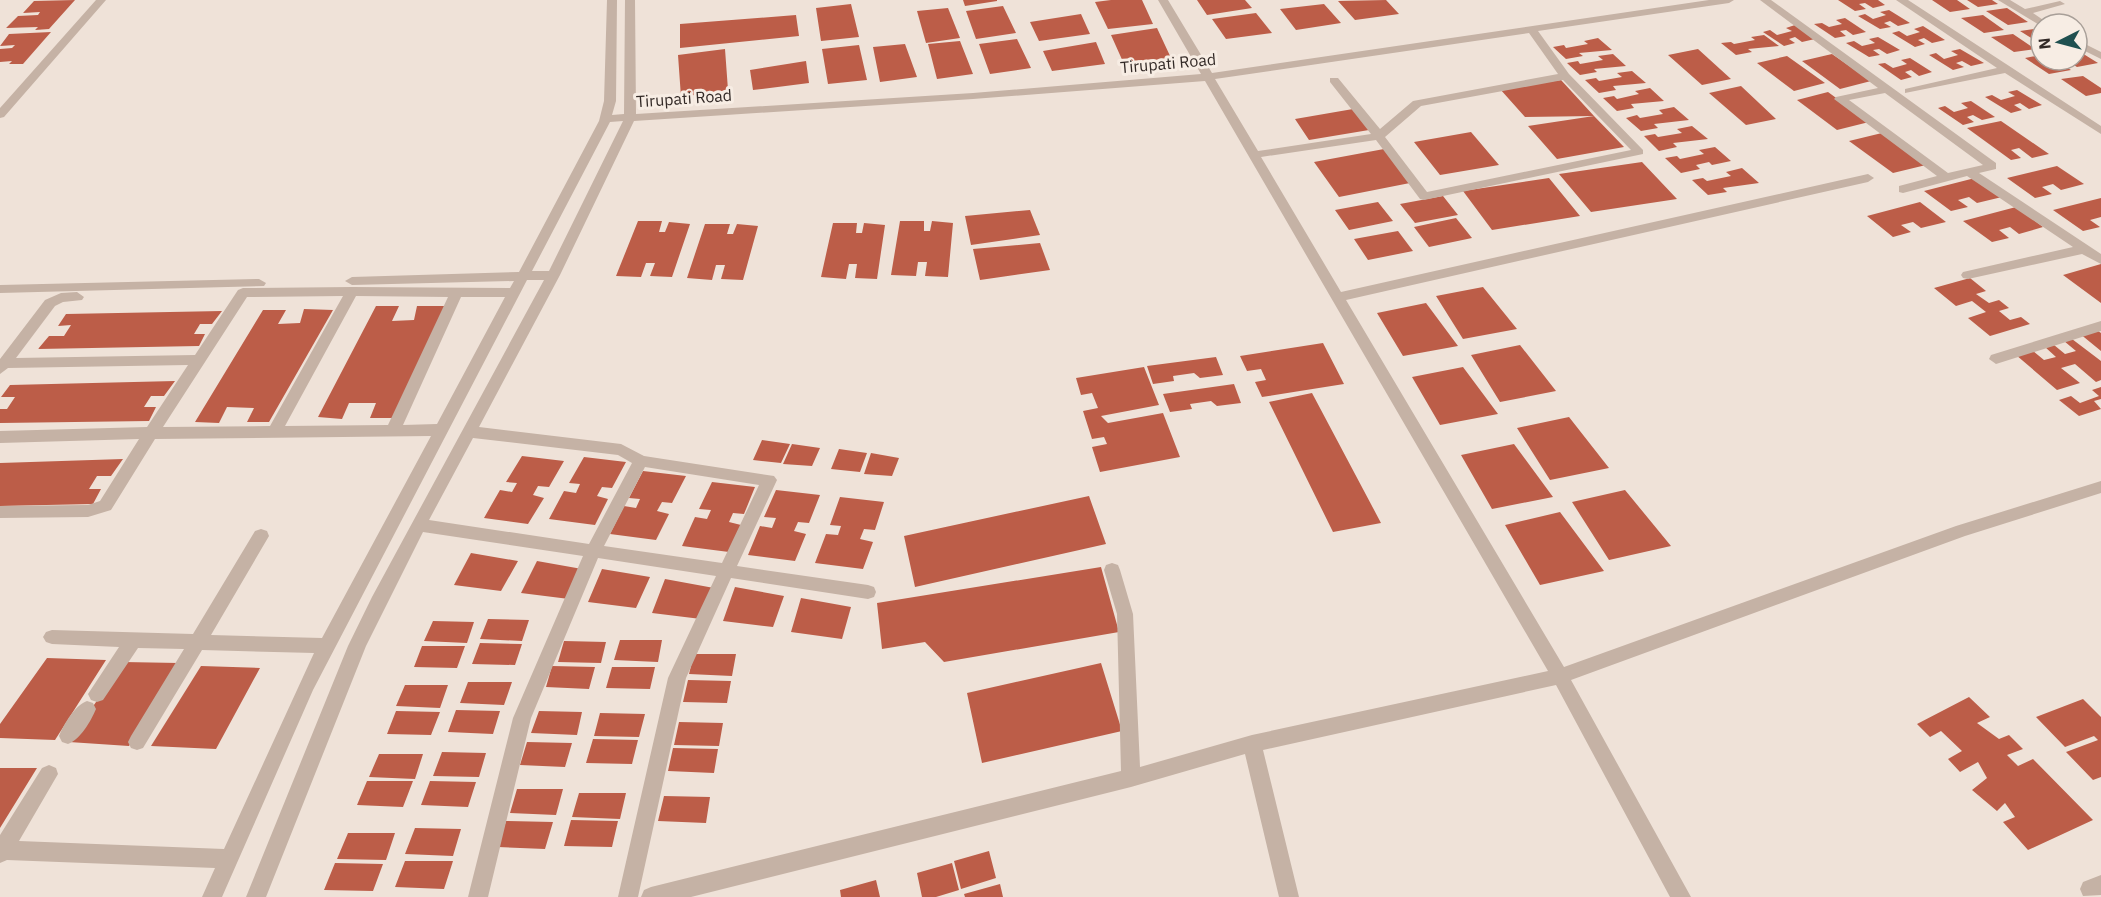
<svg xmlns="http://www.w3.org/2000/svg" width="2101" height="897" viewBox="0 0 2101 897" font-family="'IBM Plex Sans',sans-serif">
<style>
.building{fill:#bc5d48}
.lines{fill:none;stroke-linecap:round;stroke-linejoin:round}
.minor{fill:#c5b2a5;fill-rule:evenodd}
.labels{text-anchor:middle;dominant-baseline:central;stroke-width:6;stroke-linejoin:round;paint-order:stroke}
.far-street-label{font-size:16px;fill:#322926;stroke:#f7ede4}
</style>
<rect width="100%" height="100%" fill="#efe2d8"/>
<!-- building -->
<path class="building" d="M75 0 49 29 35 30 38 27 6 28 18 16 38 15 40 12 23 13 34 1Z
M963 0H997V1L965 6Z
M1111 0H1142L1153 24 1108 29 1095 2Z
M1197 0H1245L1252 8 1207 15Z
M1386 0 1399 14 1355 20 1338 1Z
M1838 0H1878L1885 5 1873 8 1865 3 1859 4 1866 9 1855 11Z
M1932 0H1957L1970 9 1950 12Z
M1967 0H1992L1998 4 1978 7Z
M851 4 859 37 821 41 816 8Z
M1324 4 1341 23 1296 30 1280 9Z
M1003 6 1016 33 976 39 966 11Z
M948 8 960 38 926 43 917 11Z
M2007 8 2028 22 2008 25 1986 11Z
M1889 10 1910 23 1898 26 1890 21 1884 23 1891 27 1880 29 1858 16 1865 14 1873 19 1886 15 1880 12Z
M1256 13 1272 33 1226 39 1212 19Z
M1081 14 1090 34 1039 41 1030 22Z
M796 15 799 36 680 48V24Z
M1983 15 2004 30 1984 33 1961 18Z
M1845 18 1866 32 1853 35 1846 30 1840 31 1846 36 1835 38 1814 24 1822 23 1829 27 1842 24 1836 20Z
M1795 25 1815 39 1802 42 1795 37 1789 39 1795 43 1784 46 1763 32 1770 30 1777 35 1792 31 1786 28Z
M1923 26 1945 40 1932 43 1924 38 1918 40 1925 44 1915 47 1892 33 1899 31 1907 36 1920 32 1914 29Z
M1157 28 1171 58 1124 64 1111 35Z
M2041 28V44L2020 31Z
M51 32 23 64H9L12 61 0 62V49L12 48 15 45 0 46 9 34Z
M2013 34 2035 49 2014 52 1991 37Z
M1764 35 1779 46 1748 49 1752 52 1736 55 1721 43 1731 42 1734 44 1755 40 1751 37Z
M1878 37 1900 50 1887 54 1879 49 1873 50 1880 55 1869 57 1846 43 1854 41 1862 46 1875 43 1869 39Z
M1598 38 1612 50 1579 53 1583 56 1566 59 1553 47 1564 45 1566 48 1588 44 1584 41Z
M1017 39 1031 68 990 74 979 44Z
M960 41 973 74 937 79 928 44Z
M1096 42 1105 64 1052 71 1043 51Z
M905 44 917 77 880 82 873 47Z
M859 45 867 80 828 84 822 49Z
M725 49 728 90 681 97 678 55Z
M1698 49 1731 79 1702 85 1668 55Z
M1960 49 1984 63 1971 66 1962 61 1956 63 1964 67 1953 70 1929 55 1936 53 1944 59 1958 55 1951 51Z
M2077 50 2098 63 2077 67 2066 60H2077Z
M1613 54 1626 66 1594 69 1597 72 1580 75 1567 63 1578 61 1580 64 1603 60 1598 56Z
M1832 54 1871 81 1840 89 1802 61Z
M2041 55V60H2055L2071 70 2049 74 2025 58Z
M1787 56 1825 83 1794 91 1757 63Z
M1910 58 1932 72 1919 76 1911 70 1905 72 1912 77 1901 80 1878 64 1885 63 1893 68 1907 64 1901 60Z
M806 61 809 83 753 90 750 70Z
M1632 71 1646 83 1613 86 1616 90 1599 93 1585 80 1596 78 1599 81 1622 77 1617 73Z
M2083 76 2101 88V93L2086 96 2061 79Z
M1561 80 1594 116 1525 117 1500 89Z
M1741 86 1776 119 1746 125 1709 93Z
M1650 88 1664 101 1631 104 1634 108 1617 111 1603 98 1614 96 1617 99 1639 94 1635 91Z
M2017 90 2042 105 2029 109 2020 103 2014 105 2022 110 2011 113 1985 97 1992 95 2001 100 2015 96 2008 92Z
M1828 92 1869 122 1837 130 1797 100Z
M1971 101 1995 117 1982 120 1973 115 1967 117 1974 122 1963 125 1938 108 1945 106 1954 112 1968 108 1961 103Z
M1674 107 1689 120 1654 124 1658 128 1641 131 1626 118 1637 115 1640 118 1663 114 1659 110Z
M1353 109 1369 130 1309 140 1295 119Z
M1594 116 1624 147 1557 159 1528 126Z
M2001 121 2049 154 2032 158 2019 148 2011 150 2021 158 2011 160 1967 128Z
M1692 126 1708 139 1673 143 1677 147 1659 151 1644 136 1655 134 1658 137 1682 133 1677 129Z
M1471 132 1499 165 1440 175 1414 142Z
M1882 133 1926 165 1893 173 1849 141Z
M1715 147 1731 161 1712 165 1709 162 1696 165 1700 169 1681 173 1665 158 1677 156 1680 159 1704 154 1699 150Z
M1384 149 1410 183 1339 197 1314 162Z
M1642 162 1677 199 1591 212 1559 174Z
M2057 166 2084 184 2061 190 2053 184 2042 187 2052 194 2035 198 2007 178Z
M1742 168 1759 183 1723 188 1727 192 1708 195 1692 180 1703 178 1707 181 1731 176 1726 172Z
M1549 178 1580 216 1492 230 1463 191Z
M1975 178 2002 197 1977 203 1969 197 1958 200 1968 207 1951 211 1924 191Z
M1443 196 1458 215 1415 223 1400 204Z
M2101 198V217L2090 220 2100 227 2083 231 2053 210Z
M1378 202 1393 221 1349 230 1335 210Z
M1920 202 1946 222 1921 228 1913 222 1901 225 1911 232 1893 237 1867 216Z
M2016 207 2043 227 2019 234 2010 227 1999 230 2009 238 1992 242 1963 221Z
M1030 210 1040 235 971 245 965 216Z
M1456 218 1472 238 1429 247 1414 227Z
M638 221H662L659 232H665L669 222 690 224 672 277 650 276 655 263H646L641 277 616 276Z
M900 221H924V231H930L932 221 953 223 948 277 925 276 927 262H918L916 276 891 275Z
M833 223H857L856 233H862L864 223 885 225 877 279 855 278 857 264H849L846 279 821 277Z
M705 224H730L727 234H733L737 224 758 226 743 280 721 279 725 265H716L712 280 687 278Z
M1398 231 1413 251 1368 260 1354 239Z
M1040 243 1050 270 980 280 973 249Z
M2101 264V303L2063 275Z
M1970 278 1986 291 1976 294 1989 303 1999 300 2009 308 1999 311 2010 320 2021 317 2030 324 1990 336 1968 318 1986 312 1972 301 1956 306 1934 288Z
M1483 287 1517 329 1463 339 1436 296Z
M1426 303 1458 346 1403 356 1377 313Z
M376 306H399L392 321 414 320 417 306H445L393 418H370L376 403H349L342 419 318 417Z
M304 309 333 310 269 422H247L254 408 227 407 219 423 195 422 263 310H286L278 324 300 323Z
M222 311 212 324H200L194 334H205L199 346 38 349 49 336H64L71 325 58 326 66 314Z
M2095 329 2101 333V351L2079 333Z
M2072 339 2101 361V380L2096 382 2075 364 2061 368 2080 383 2057 390 2016 355 2033 351 2044 360 2056 357 2045 347 2054 345 2065 354 2076 351 2064 341Z
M1323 343 1344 384 1262 397 1255 382 1266 380 1261 369 1247 371 1240 356Z
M1520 345 1556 391 1500 402 1471 355Z
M1216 357 1223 375 1200 378 1194 373 1173 376 1174 381 1153 384 1147 366Z
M1144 367 1159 405 1101 416 1108 423 1163 413 1180 457 1100 472 1092 447 1107 444 1104 437 1092 439 1083 411 1098 408 1092 393 1081 395 1076 378Z
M1463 367 1498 414 1440 425 1412 377Z
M175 381 164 396H151L144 407H156L149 421 0 423V409H7L15 397H1L10 385Z
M1234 384 1241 403 1217 406 1211 401 1190 404 1192 409 1170 412 1163 394Z
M2101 387V399L2094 401 2101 409 2079 416 2059 400 2071 396 2080 403 2099 396 2092 390Z
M1312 393 1381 523 1333 532 1269 402Z
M1569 417 1609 468 1550 480 1517 428Z
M762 440 790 444 781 463 753 460Z
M792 444 820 448 812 466 783 464Z
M1514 444 1553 497 1492 509 1461 455Z
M839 449 867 453 860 472 831 469Z
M871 453 899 458 892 476 864 474Z
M522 456 564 461 549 487 538 486 533 495 544 498 528 524 484 518 500 490 512 492 517 483 506 482Z
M584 457 626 462 612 488 602 487 597 496 608 499 595 525 549 519 564 491 576 493 580 484 569 483Z
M123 459 111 476H97L89 489H101L93 504 0 506V463Z
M643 471 686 476 672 503 662 502 657 511 669 514 656 540 610 534 624 506 636 508 640 499 629 498Z
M712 482 755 487 744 514 733 513 729 522 741 525 729 552 682 546 695 517 707 519 711 510 699 509Z
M776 490 820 495 809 523 798 522 794 531 806 534 795 561 748 555 760 526 772 528 776 518 764 517Z
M1625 490 1671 546 1609 560 1572 502Z
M1089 496 1106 544 915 587 904 536Z
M840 497 884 502 875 530 864 529 860 539 873 542 863 569 815 563 826 534 838 535 841 526 830 525Z
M1560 512 1604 571 1540 585 1505 525Z
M471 553 518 561 501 591 454 585Z
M537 561 582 569 569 599 521 593Z
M1101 567 1119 632 944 662 925 642 882 649 877 603Z
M602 569 650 577 636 608 588 602Z
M665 579 714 588 701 619 652 613Z
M735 587 784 596 773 627 723 621Z
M801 598 851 607 842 639 791 632Z
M488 619 529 620 522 641 480 639Z
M433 621 474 622 467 643 424 641Z
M620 640H662L658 662 614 660Z
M564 641 606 642 601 663 558 662Z
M480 643 522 644 515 665 472 664Z
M422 646H465L457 668 414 667Z
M694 654H736L732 676 689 674Z
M47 658 106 660 55 740 0 738V724Z
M123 662 179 663 129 746 69 742Z
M1101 663 1122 731 982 763 967 693Z
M201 666 260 668 216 749 151 746Z
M552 666 595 667 589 689 546 687Z
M612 667H655L650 689 606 688Z
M688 680 731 681 727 703 683 702Z
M468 682H512L504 705 460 703Z
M405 685H448L440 708 396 706Z
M1969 697 1990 717 1977 723 1999 739 2009 735 2023 749 2007 755 2018 766 2033 759 2093 820 2028 850 2003 822 2015 817 2005 803 1997 811 1972 790 1987 778 1978 762 1960 772 1948 759 1962 751 1941 731 1930 737 1917 724Z
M2083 699 2101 717V777L2093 780 2066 752 2098 740 2094 736 2065 747 2036 717Z
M456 710 500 711 493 734 448 732Z
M396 711 440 712 431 735 387 734Z
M539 711 582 712 577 735 531 733Z
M600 713 645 714 639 737 594 736Z
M679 722 723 723 719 746 674 745Z
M593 739 638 740 632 764 586 763Z
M527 742 572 743 565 767 520 765Z
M673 748 718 749 714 773 668 771Z
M442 752 486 753 479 777 433 776Z
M379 754H423L415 779 369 777Z
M0 768H37L0 828Z
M367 781H413L403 807 357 805Z
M430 781 476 782 468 807 421 805Z
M517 789H563L556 815 510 813Z
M579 793H626L620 819 572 817Z
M664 796 710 797 706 823 658 821Z
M571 820 618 821 612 847 564 846Z
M506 821 553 822 545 849 498 847Z
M415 828 461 829 453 856 405 854Z
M348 833H395L386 860 337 859Z
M989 851 996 878 961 889 954 861Z
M405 861H453L444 889 395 887Z
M335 863 383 864 373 891 324 890Z
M952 863 959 890 936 897H922L917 873Z
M876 880 880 897H841L840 890Z
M1000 884 1003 897H965L964 894Z"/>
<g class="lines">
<!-- minor -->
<path class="minor" d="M96 0H106L4 117 0 118V108Z
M607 0H617L616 101 612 115 624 114 625 0H635L636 114 973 93 1201 74 1158 0H1168L1212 73 1709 0H1734L1729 3 1538 31 1569 74 1643 150V154L1424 200 1420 199 1376 140 1261 157 1341 292 1868 174 1874 178 1868 182 1346 300 1564 667 1956 526 2101 481V493L1965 536 1571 680 1691 897H1670L1556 685 1263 750 1299 897H1279L1245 754 1131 787 691 897H641L644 890 651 887 1121 771 1117 614 1104 570 1106 565 1112 563 1118 565 1120 570 1133 614 1140 767 1252 735 1548 671 1205 81 973 99 634 121 560 275 479 427 621 444 644 456 774 476 777 480 737 566 868 585 874 587 876 592 874 597 868 599 731 578 686 678 638 897H618L668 678 716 576 598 558 531 718 488 897H468L513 718 583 556 423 532 366 646 266 897H246L348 646 372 597 544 280H527L313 690 222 897H202L215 868 7 860 0 863V835L42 768 49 765 56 768 58 774 19 841 224 849 314 653 202 650 143 748 137 750 131 748 128 742 131 736 184 649 138 648 103 700 97 702 91 700 88 694 119 647 52 644 46 642 43 637 46 632 52 630 193 634 255 531 261 529 267 531 269 536 211 635 322 638 431 436 155 439 111 510 88 517 0 518V506L88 505 100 501 139 439 0 443V431L147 427 188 365 8 368 0 374V359L45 300 61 293 77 292 84 297 82 300 63 302 55 306 16 358 195 355 238 290 243 288 352 287 510 288 514 281 352 285 345 281 352 277 519 272 599 121 604 101ZM1529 33 1558 74 1413 101 1380 129 1338 78H1330V82L1371 134 1258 151 1215 79ZM1563 80 1631 150 1427 192 1385 137 1421 106ZM623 121 549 271H532L610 122ZM343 296 270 426 163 427 247 297ZM356 296 448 297 388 425 285 426ZM461 297H505L437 424 403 425ZM473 438 618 455 632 463 589 544 429 520ZM645 467 759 485 722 563 604 546Z
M1760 0H1771L1996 163V169L1979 173 2101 254V264L2082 254 1968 279 1963 278 1961 275 1963 272 2073 247 1967 176 1903 193 1899 192V186L1937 176 1834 99 1836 97 1878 88ZM1885 93 1983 165 1948 173 1849 100Z
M1896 0H1908L2101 126V134L2005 73 1905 93V89L1997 68Z
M1998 0H2010L2025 9 2060 1 2065 4 2033 13 2049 24H2041V26Z
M2077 40 2101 52V59L2077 47Z
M259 279 266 283 264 286 0 293V285Z
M2101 321V331L1996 364 1989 359 1991 355Z
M87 701 93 703 96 709C91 721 80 740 68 744L62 742 59 736C64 724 75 705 87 701Z
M2101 875V895L2083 896 2080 889 2083 882Z"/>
</g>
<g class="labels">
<!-- far-street labels -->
<g class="far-street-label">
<text transform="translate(1168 63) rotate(-5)">Tirupati Road</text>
<text transform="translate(684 98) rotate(-4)">Tirupati Road</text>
</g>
</g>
<!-- north arrow -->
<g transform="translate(2059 42) rotate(264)"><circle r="28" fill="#f7ede4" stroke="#a89f98" stroke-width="1.5"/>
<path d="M0-4.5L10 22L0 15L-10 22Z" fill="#1f5050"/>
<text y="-9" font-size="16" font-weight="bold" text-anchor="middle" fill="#322926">N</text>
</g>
</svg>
